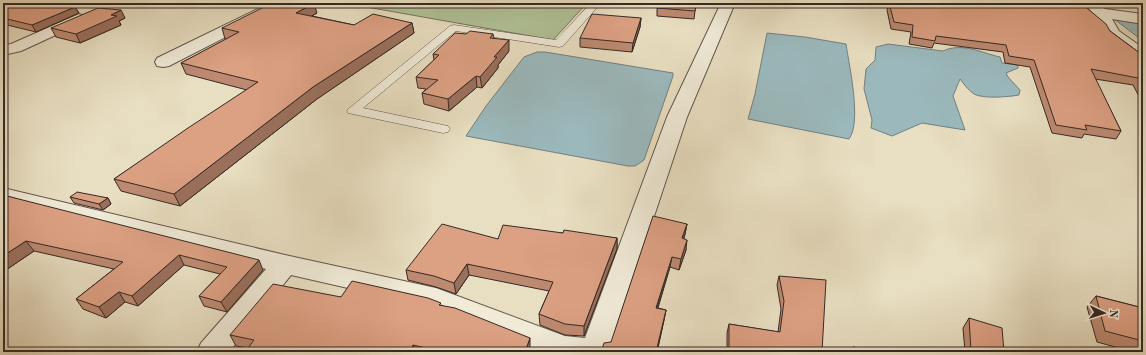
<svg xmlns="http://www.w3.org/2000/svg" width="1146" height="355" viewBox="0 0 1146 355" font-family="'Old Standard TT',serif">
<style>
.green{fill:#b0c297;stroke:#73765e}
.water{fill:#9bb9bd;stroke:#737f80}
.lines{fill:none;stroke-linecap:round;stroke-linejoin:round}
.lane-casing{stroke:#62564b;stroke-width:1}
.street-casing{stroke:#62564b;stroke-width:2}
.lane{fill:#f0ead7;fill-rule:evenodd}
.street{fill:#f0ead7;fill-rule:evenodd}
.wall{fill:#bd8a71;stroke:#362924}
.shaded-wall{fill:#9a705c;stroke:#362924}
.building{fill:#dca083;stroke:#362924}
</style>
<rect width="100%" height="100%" fill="#e8dec1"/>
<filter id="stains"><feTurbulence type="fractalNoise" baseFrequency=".005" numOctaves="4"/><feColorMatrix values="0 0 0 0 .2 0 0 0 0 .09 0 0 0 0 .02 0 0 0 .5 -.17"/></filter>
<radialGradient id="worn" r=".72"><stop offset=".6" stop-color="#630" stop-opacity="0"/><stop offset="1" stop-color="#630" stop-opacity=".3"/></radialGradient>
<!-- green -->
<path class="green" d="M344 3H587L553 40Z"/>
<!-- water -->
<path class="water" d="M1114 19 1143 23V41Z
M767 33 805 37 846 44C849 65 862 122 849 139L748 119 755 94Z
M888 44 943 51C962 42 982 53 1000 57L1002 63 1018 65V68L1006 73 1008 77 1020 90 1019 95C1008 97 983 99 974 94 968 90 964 84 960 79L953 96 965 130 922 123 892 136 871 128 872 120 864 89 866 69 875 60 876 47Z
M537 52H545L673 73V76L644 160 635 166H628L466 136 486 106 524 57Z"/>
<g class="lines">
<!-- lane casing -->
<g class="lane-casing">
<path id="lane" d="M591 3H601L563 46 559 47 456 31 363 108 448 126 450 129 448 132 443 133 353 114 348 113 347 110 450 26 454 25 556 40Z"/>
</g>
<!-- street casing -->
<g class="street-casing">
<path id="street" d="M270 3H288L286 6 169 66 163 67 157 66 155 62 157 58Z
M721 3H735L687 117 609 352H542L431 307 291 275 229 352H197L201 343 266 269 3 202V188L285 255 436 288 565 336 585 338 667 117Z
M1083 3H1098L1105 9 1143 14V24L1112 19 1119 31 1143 48V61L1137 60 1107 37 1095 15Z
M79 14 84 16 87 19 84 22 21 51 3 55V45L11 44Z"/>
</g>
<!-- lane -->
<use href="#lane" class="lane"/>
<!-- street -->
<use href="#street" class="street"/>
</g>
<!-- wall -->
<path class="wall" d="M3 3 75 7 79 13 36 32 3 24Z
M696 3 694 19 657 16V8Z
M889 3H1081L1110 31 1141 54H1143V104L1133 85 1095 79 1121 131 1116 139 1084 134 1082 138 1052 133 1030 67 1005 63 1003 52 934 43 932 48 909 44 911 32 891 29 887 10Z
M317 13 312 16 354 25 412 23 414 33 317 99 180 206 121 191 114 179 247 90 186 74 181 63 227 39H225L222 28Z
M125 18 119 21 121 25 80 43 56 37 51 28Z
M641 18 640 27 632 52 580 47V38Z
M466 34H493L494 38 509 51 498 65V68L482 88 477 87 449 111 424 104 422 93 426 89 418 88 416 77 434 60 433 54Z
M1143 125V138L1139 131Z
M3 195 263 270 227 312 204 306 199 296 220 274 184 265 138 306 125 302 106 318 83 309 76 299 114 269 34 251 3 272Z
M70 197 108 198 111 204 103 210 74 203Z
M687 224 684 239 686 250 679 270 670 267 658 308 666 310 664 320 657 352H601L611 342Z
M563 233 617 238V249L584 336 565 335 540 325 539 314 549 291 469 275 456 294 436 287 408 280 406 270 498 239Z
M779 276 822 352H727V333L729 324 778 332 781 309 777 285Z
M1096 296 1143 308V352H1133L1097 342 1087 307Z
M341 297 441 305 530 349 529 352H245L248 348 236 346 230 335Z
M969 318 1004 352H965L963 328Z
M853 347 880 352H851Z"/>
<!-- shaded-wall -->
<path class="shaded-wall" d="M314 3 317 13 299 23 296 13Z
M75 7 79 13 36 32 32 25Z
M121 10 125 18 119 21 121 25 80 43 76 34Z
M641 18 640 27 632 52 633 43Z
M412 23 414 33 317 99 180 206 174 194 313 87Z
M509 40V51L498 65V68L482 88 480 77 494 57Z
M476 76 477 87 449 111 448 99Z
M108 198 111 204 103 210 99 204Z
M687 224 685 234 680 249 682 238Z
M617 238V249L584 336V326Z
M687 240 686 250 679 270 681 259Z
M26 241 34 251 3 272V256Z
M179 255 184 265 138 306 132 296Z
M672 257 670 267 654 318 656 308Z
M259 260 263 270 227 312 221 302Z
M467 264 469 275 456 294 454 283Z
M119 292 125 302 106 318 99 307Z
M666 310 664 320 657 352H656Z
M530 338V349L529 352H525Z
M413 345 415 352H410Z"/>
<!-- building -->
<path class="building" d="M3 3H28L33 4 35 3H43L75 7 32 25 3 18Z
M272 3H314L296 13 354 25 373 14 412 23 313 87 174 194 114 179 188 128 258 82 181 63 239 32 222 28Z
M658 3H696L695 11 657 8Z
M889 3H1081L1106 24 1110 31 1141 54H1143V87L1138 78 1091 69 1121 131 1085 125 1087 130 1056 125 1034 60 1009 56 1006 45 936 36 935 41 912 37 913 25 894 22Z
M98 8 121 10 111 15 117 16 76 34 51 28Z
M592 14 641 18 633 43 580 38Z
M470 31 493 34 490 38 509 40 494 57H497L480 77 476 76 448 99 422 93 438 80 416 77 439 55 433 54 455 33 466 34Z
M77 192 108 198 99 204 70 197Z
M3 195 259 260 221 302 199 296 227 267 179 255 132 296 119 292 99 307 76 299 123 262 26 241 3 256Z
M653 216 687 224 682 238 687 240 681 259 672 257 656 308 666 310 656 352H601L604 343 611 342Z
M442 224 498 239 503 225 563 233 564 230 617 238 584 326 565 324 539 314 553 282 467 264 454 283 434 276 406 270Z
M779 276 826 280 822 352H729V324L780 332 784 301Z
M352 281 428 298 441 303 439 305 455 308 530 338 525 352H443L413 345 410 352H245L254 340 230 335 273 284 341 297Z
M1096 296 1143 308V341L1105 331Z
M969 318 1002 328 1004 352H971Z
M853 347 880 352H854Z"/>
<!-- margin -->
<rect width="1146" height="355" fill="none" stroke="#e8dec1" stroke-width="16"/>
<rect x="4" y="4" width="1138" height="347" fill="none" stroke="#362924" stroke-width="2"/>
<rect x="8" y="8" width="1130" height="339" fill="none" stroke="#362924"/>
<!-- north arrow -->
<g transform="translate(1104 313) rotate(94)" stroke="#f0ead7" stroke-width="3" paint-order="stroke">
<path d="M0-3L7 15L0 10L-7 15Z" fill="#362924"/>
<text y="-6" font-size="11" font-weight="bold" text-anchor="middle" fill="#362924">N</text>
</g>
<rect width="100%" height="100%" filter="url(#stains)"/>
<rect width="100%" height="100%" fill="url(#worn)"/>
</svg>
